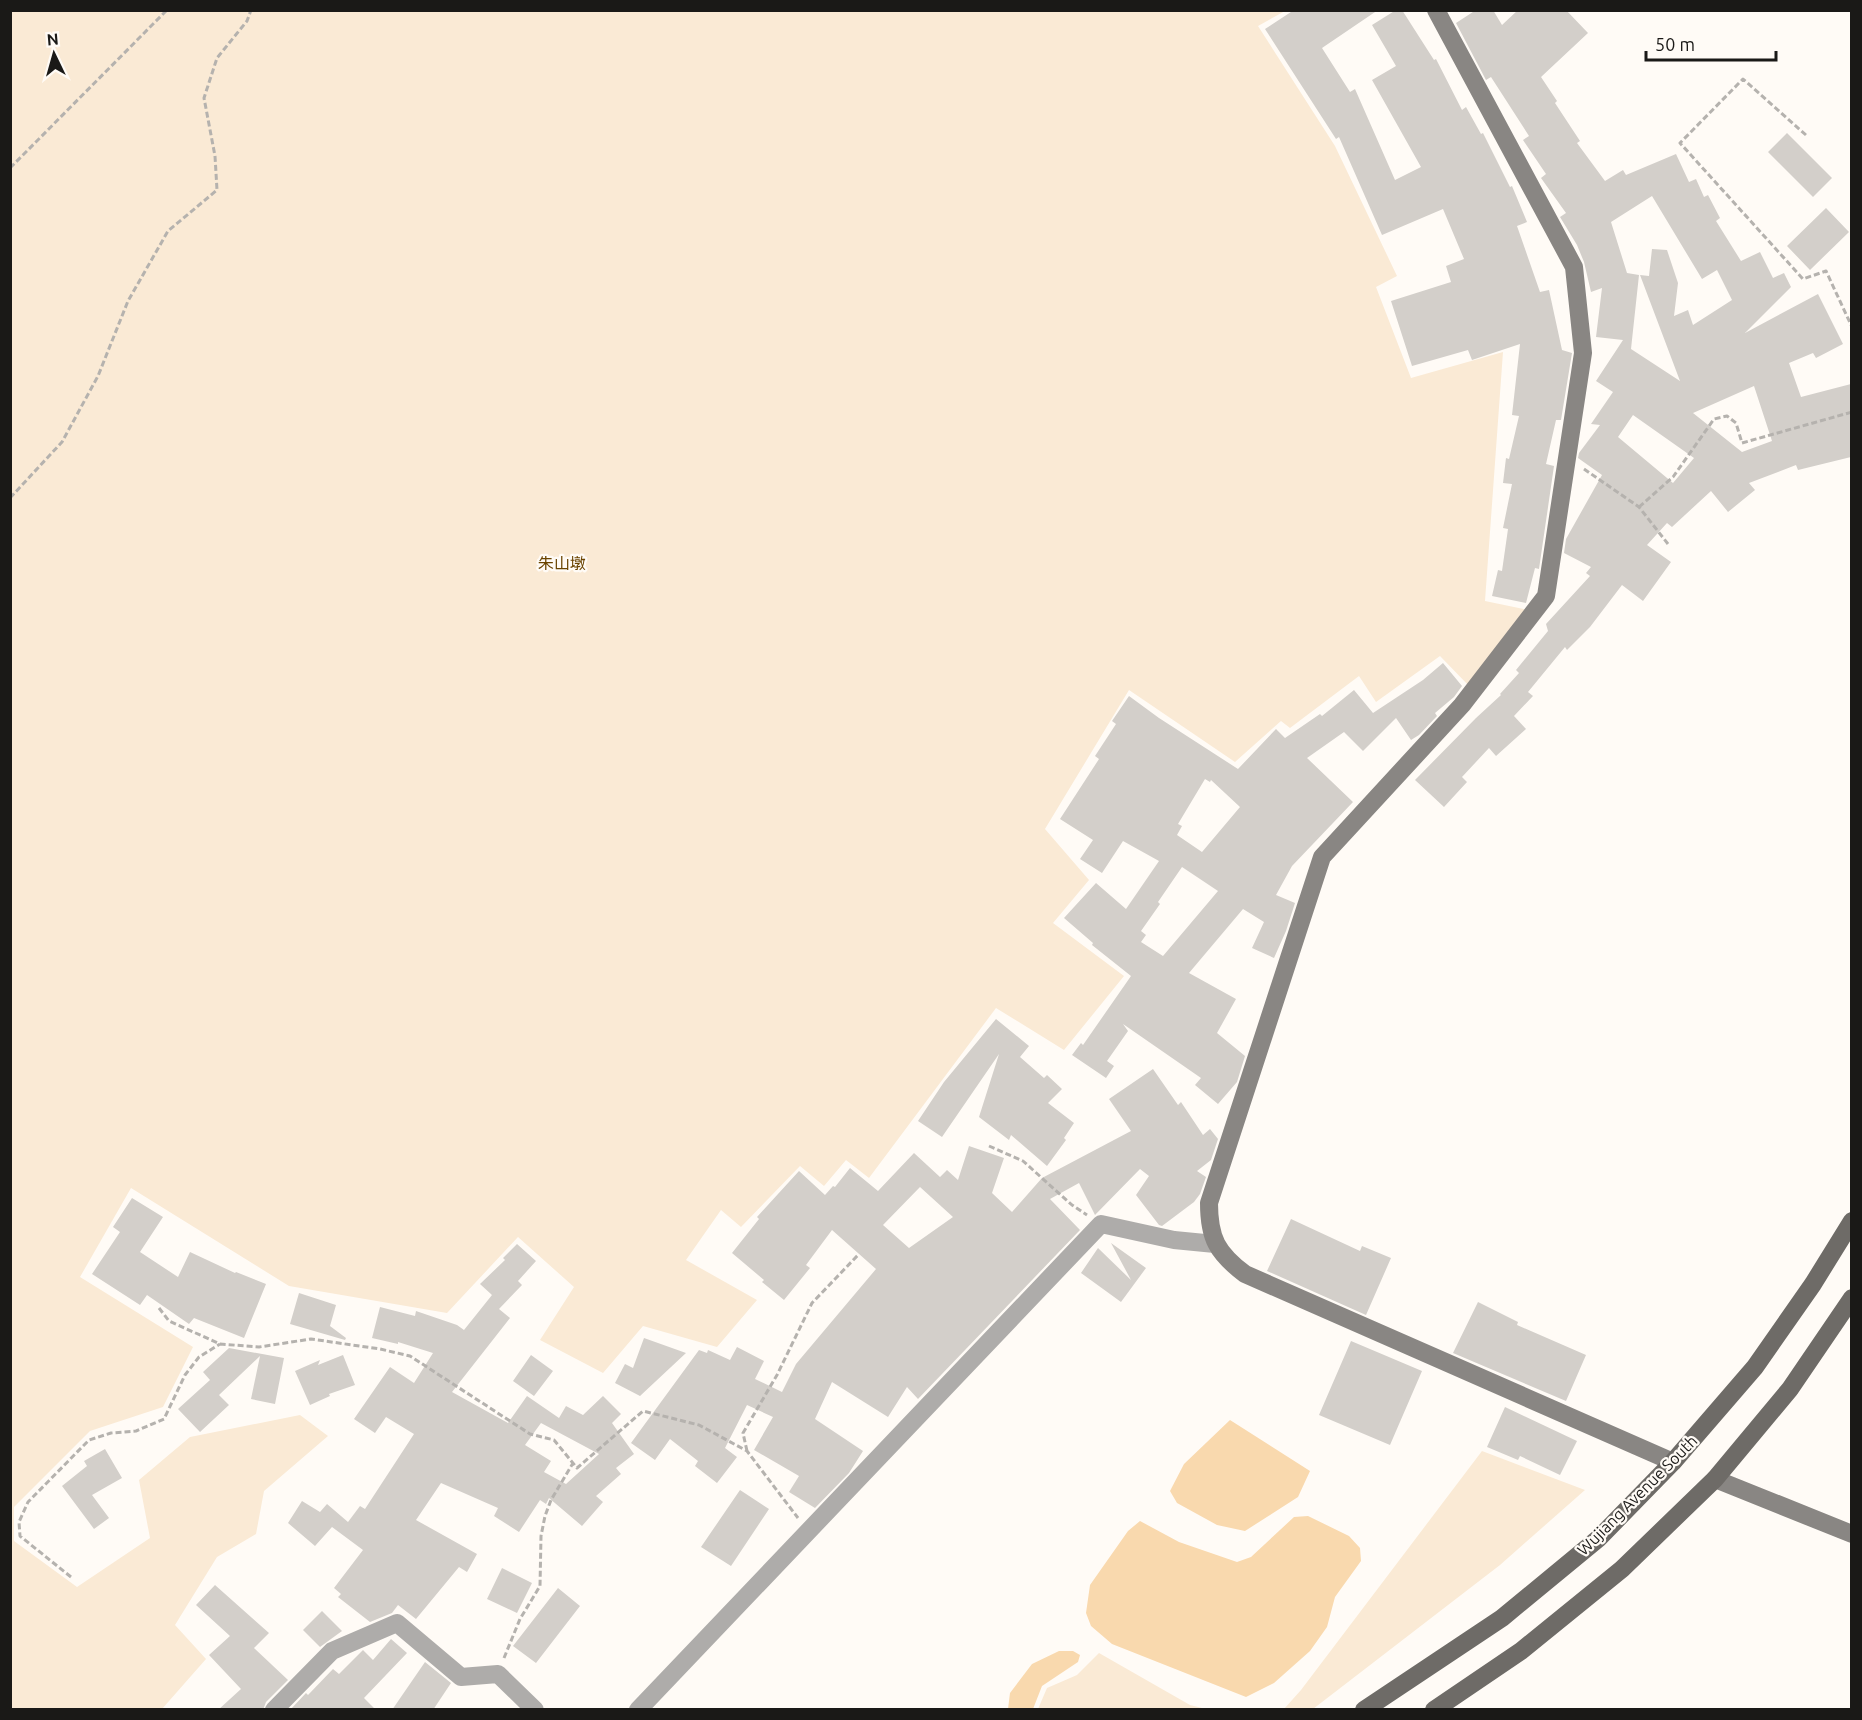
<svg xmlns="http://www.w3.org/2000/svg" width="1862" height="1720" viewBox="0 0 1862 1720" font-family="Ubuntu,'Noto Sans SC',sans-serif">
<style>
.green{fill:#faead5}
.water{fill:#f9d9ae}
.building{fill:#d3cfca;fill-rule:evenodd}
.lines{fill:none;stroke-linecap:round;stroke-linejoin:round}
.path{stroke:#b5b2ae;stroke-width:3;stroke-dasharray:6 3;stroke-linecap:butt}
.street{stroke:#aeacaa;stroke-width:18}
.secondary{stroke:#898683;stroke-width:18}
.primary{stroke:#6e6b67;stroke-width:18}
.labels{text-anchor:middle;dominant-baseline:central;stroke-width:4.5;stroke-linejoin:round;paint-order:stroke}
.park-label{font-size:16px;fill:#6a4400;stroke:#fffbf6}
.street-label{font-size:16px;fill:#1a1917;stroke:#fffbf6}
</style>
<rect width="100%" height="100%" fill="#fffbf6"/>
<!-- green -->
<path class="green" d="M11 11H1285L1258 26 1335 146 1397 276 1376 287 1411 378 1503 352 1485 601 1529 610 1470 687 1440 656 1376 702 1359 676 1290 728 1281 721 1235 762 1129 690 1045 829 1089 880 1053 923 1124 976 1064 1050 996 1008 869 1178 846 1160 824 1186 800 1166 741 1227 721 1210 686 1260 757 1300 717 1347 643 1326 603 1373 540 1340 574 1287 518 1237 447 1313 289 1286 131 1188 80 1277 193 1347 163 1407 90 1431 14 1507V1541L77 1587 150 1538 139 1480 190 1437 300 1415 328 1436 264 1491 256 1534 217 1557 175 1625 206 1659 162 1709 11 1710Z
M1482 1451 1585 1490 1500 1565 1313 1709H1284L1301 1690Z
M1099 1653 1190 1705 1206 1709H1038L1047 1688 1077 1675Z"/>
<!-- water -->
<path class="water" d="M1230 1420 1310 1471 1298 1497 1245 1531 1217 1525 1177 1503 1170 1491 1184 1464Z
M1308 1516 1349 1536 1360 1548 1361 1561 1335 1597 1327 1627 1310 1651 1274 1683 1246 1697 1112 1644 1091 1626 1086 1613 1090 1585 1128 1531 1140 1521 1179 1542 1237 1562 1251 1557 1294 1517Z
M1059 1651H1073L1080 1655 1078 1662 1042 1686 1033 1709H1008L1010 1693 1032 1664Z"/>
<!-- building -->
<path class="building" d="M1294 10H1378L1322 48 1350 92 1355 89 1395 180 1421 167 1372 80 1396 66 1372 25 1396 10H1402L1434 60 1436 59 1462 110 1466 107 1481 134 1483 133 1510 187 1512 186 1527 222 1517 226 1540 292 1549 290 1562 350 1572 353 1561 420H1556L1546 464 1554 466 1539 569 1535 568 1526 603 1492 596 1498 570 1502 571 1508 529 1503 528 1512 484 1503 483 1506 458 1509 459 1519 416 1512 415 1520 344 1472 360 1468 350 1412 366 1391 301 1451 282 1446 266 1464 259 1443 209 1382 235 1339 137 1336 139 1265 29Z
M1476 10H1493L1502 25 1518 10H1566L1588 33 1541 77 1557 101 1555 103 1580 141 1577 143 1605 181 1623 170 1626 175 1676 154 1689 182 1696 179 1704 197 1708 195 1720 218 1716 221 1741 261 1760 252 1773 278 1784 273 1791 287 1745 333 1818 294 1843 344 1816 358 1813 353 1789 363 1801 397 1851 384V457L1798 470 1796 465 1749 483 1755 490 1728 512 1711 491 1672 527 1667 523 1647 545 1671 562 1643 601 1622 585 1590 627 1567 650 1565 647 1528 692 1533 696 1514 716 1526 729 1496 756 1489 748 1462 777 1467 782 1444 807 1415 780 1476 718 1501 695 1500 694 1519 673 1516 670 1548 631 1546 624 1590 576 1586 573 1591 567 1564 553 1566 539 1602 475 1578 458 1579 453 1600 425 1591 424 1613 392 1596 381 1623 340 1596 337 1602 288 1591 292 1584 262 1577 245 1560 217 1566 213 1541 178 1546 174 1523 140 1529 136 1491 77 1486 80 1456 23ZM1652 196 1702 279 1717 270 1732 300 1693 325 1688 310 1674 316 1678 283 1667 250 1652 249 1649 276 1640 275 1680 381 1631 349 1639 275 1627 273 1611 222ZM1754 386 1772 441 1742 452 1693 413ZM1633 415 1694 458 1673 483 1618 437Z
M1787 133 1832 178 1813 197 1768 152Z
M1826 208 1849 232 1810 270 1787 246Z
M1443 663 1462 686 1454 697 1435 713 1437 716 1419 735 1411 740 1396 718 1363 751 1344 732 1307 758 1353 802 1292 866 1276 895 1295 903 1286 931 1274 958 1252 948 1264 922 1243 909 1189 973 1236 999 1217 1033 1245 1056 1237 1082 1218 1104 1195 1085 1201 1078 1123 1024 1128 1031 1107 1061 1114 1066 1106 1078 1072 1055 1081 1043 1083 1045 1131 976 1092 945 1093 943 1064 918 1096 883 1126 909 1159 861 1123 841 1102 873 1080 859 1093 840 1060 819 1099 759 1095 756 1116 724 1112 721 1129 696 1159 718 1238 769 1276 729 1285 738 1320 714 1322 716 1354 690 1373 713 1423 680ZM1205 779 1210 782 1211 780 1240 807 1202 852 1177 835 1182 826 1178 824ZM1182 867 1218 891 1163 956 1141 942 1146 935 1141 931 1160 904 1158 902Z
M996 1019 1029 1046 1020 1057 1044 1078 1047 1075 1062 1089 1048 1103 1074 1123 1064 1138 1066 1140 1047 1166 1011 1135 1009 1140 979 1117 999 1054 942 1137 918 1121 944 1082Z
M1153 1069 1178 1105 1181 1102 1203 1135 1210 1129 1218 1139 1211 1160 1197 1171 1206 1177 1200 1194 1194 1202 1162 1226 1159 1225 1136 1195 1149 1176 1140 1169 1095 1215 1079 1183 1050 1199 1080 1230 918 1399 907 1387 888 1417 832 1382 815 1419 863 1451 849 1473 815 1508 789 1492 799 1476 754 1450 773 1417 747 1405 725 1448 737 1457 717 1483 695 1466 698 1461 670 1439 655 1460 631 1443 699 1350 707 1353 708 1350 730 1360 737 1347 764 1361 755 1379 782 1392 796 1364 876 1269 832 1230 806 1265 810 1268 784 1300 762 1282 764 1280 732 1253 759 1219 757 1217 799 1171 825 1195 833 1186 835 1187 850 1168 878 1191 914 1153 940 1177 947 1170 958 1180 969 1146 1004 1158 992 1193 1012 1212 1042 1178 1131 1131 1109 1099ZM920 1187 953 1217 909 1248 883 1225Z
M132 1198 163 1217 140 1252 178 1277 190 1252 235 1273 236 1272 266 1284 244 1338 194 1318 189 1324 147 1295 140 1305 92 1274 120 1232 113 1227Z
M1291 1219 1360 1251 1362 1246 1391 1258 1366 1315 1267 1271Z
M1111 1243 1146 1268 1121 1302 1081 1273 1098 1248 1131 1280Z
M517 1244 536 1261 518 1281 522 1285 499 1309 510 1318 452 1392 508 1423 527 1396 559 1418 566 1406 583 1415 603 1396 621 1414 612 1423 634 1454 616 1468 621 1474 596 1496 603 1502 582 1526 549 1498 546 1504 540 1500 519 1532 494 1516 498 1508 441 1483 416 1520 477 1554 467 1572 459 1567 416 1619 398 1605 392 1613 370 1622 338 1597 341 1594 334 1588 363 1550 332 1527 315 1546 288 1523 302 1501 320 1512 327 1504 348 1522 360 1506 365 1509 414 1434 386 1417 375 1433 354 1419 390 1367 414 1383 433 1353 398 1342V1344L372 1338 380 1307 415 1316 416 1311 457 1325 464 1330 492 1295 480 1284 505 1260 503 1258ZM541 1423 599 1454 566 1484 544 1472 551 1461 525 1445Z
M299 1293 336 1305 330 1326 346 1338 345 1340 290 1324Z
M1478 1302 1518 1322 1517 1325 1586 1355 1566 1401 1453 1353Z
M644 1338 686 1353 640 1396 615 1383 625 1364 633 1368Z
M1351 1341 1422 1371 1390 1445 1319 1415Z
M229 1348 284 1358 275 1404 251 1399 260 1356 219 1395 229 1405 200 1432 178 1409 210 1380 203 1372Z
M343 1355 355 1385 329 1394 330 1396 310 1405 295 1371 320 1360 318 1365Z
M531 1355 553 1371 534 1396 513 1381Z
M1505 1407 1577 1441 1560 1475 1520 1456 1518 1460 1487 1447Z
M105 1449 122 1478 92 1495 109 1518 94 1529 62 1486 87 1466 84 1461Z
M740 1490 769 1509 731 1566 701 1547Z
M502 1568 532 1583 517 1613 487 1599Z
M215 1585 269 1633 254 1648 288 1680 266 1702 263 1710H218L241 1689 209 1655 230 1636 196 1605Z
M558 1588 580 1606 536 1663 513 1646Z
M322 1611 342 1631 320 1647 303 1630Z
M391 1639 407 1653 364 1698 376 1710H290L306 1693 308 1695 333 1669 339 1674 363 1650 373 1660Z
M425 1662 451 1683 433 1710H392Z"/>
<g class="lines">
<!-- path -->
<path class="path" d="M1806 135 1743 79 1680 143 1803 279 1826 271 1852 327
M10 168 167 10
M1584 469 1639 507 1668 544
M10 498 62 442 98 376 128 301 168 231 217 190 215 156 204 98 217 58 247 21 251 10
M1639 507 1673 477 1714 419 1727 416 1736 423 1742 443 1852 412
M989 1146 1023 1161 1072 1205 1087 1215
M159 1308 169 1321 220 1344 259 1347 311 1339 380 1349 410 1356 530 1434 554 1440 577 1468 643 1411 699 1425 747 1451 798 1518
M747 1451 743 1433 777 1375 812 1303 858 1255
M71 1577 20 1536 19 1522 28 1502 89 1440 111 1433 136 1431 164 1419 185 1375 199 1357 220 1344
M504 1658 520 1619 540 1586 541 1536 545 1516 551 1500 573 1463"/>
<!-- street -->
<path class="street" d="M274 1710 332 1651 397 1623 461 1677 498 1674 535 1710
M638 1710 1101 1224 1174 1240 1215 1244"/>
<!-- secondary -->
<path class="secondary" d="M1436 10 1574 267 1583 353 1546 596 1462 705 1322 857 1209 1203C1209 1238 1217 1253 1245 1274L1673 1462
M1715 1479 1852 1534"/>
<!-- primary -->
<path class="primary" d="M1364 1710 1502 1618 1599 1538 1673 1462 1755 1367 1813 1284 1852 1221
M1434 1710 1521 1651 1622 1569 1715 1479 1790 1389 1852 1298"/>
</g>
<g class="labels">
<!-- park labels -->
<g class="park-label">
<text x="562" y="563">朱山墩</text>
</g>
<!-- street labels -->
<g class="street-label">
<text transform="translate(1637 1495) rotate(-45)">Wujiang Avenue South</text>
</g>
</g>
<!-- border -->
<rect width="1862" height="1720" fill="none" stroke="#1a1917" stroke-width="24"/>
<!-- north arrow -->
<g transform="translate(54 54) rotate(355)" stroke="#fffbf6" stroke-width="4.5" paint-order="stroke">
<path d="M0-4.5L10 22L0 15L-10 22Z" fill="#1a1917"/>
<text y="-9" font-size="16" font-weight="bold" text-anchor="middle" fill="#1a1917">N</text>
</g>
<!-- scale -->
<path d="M1646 51v9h130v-9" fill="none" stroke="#1a1917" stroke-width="3"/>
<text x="1655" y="51" font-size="18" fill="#1a1917" stroke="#fffbf6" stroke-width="4.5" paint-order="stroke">50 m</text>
</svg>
